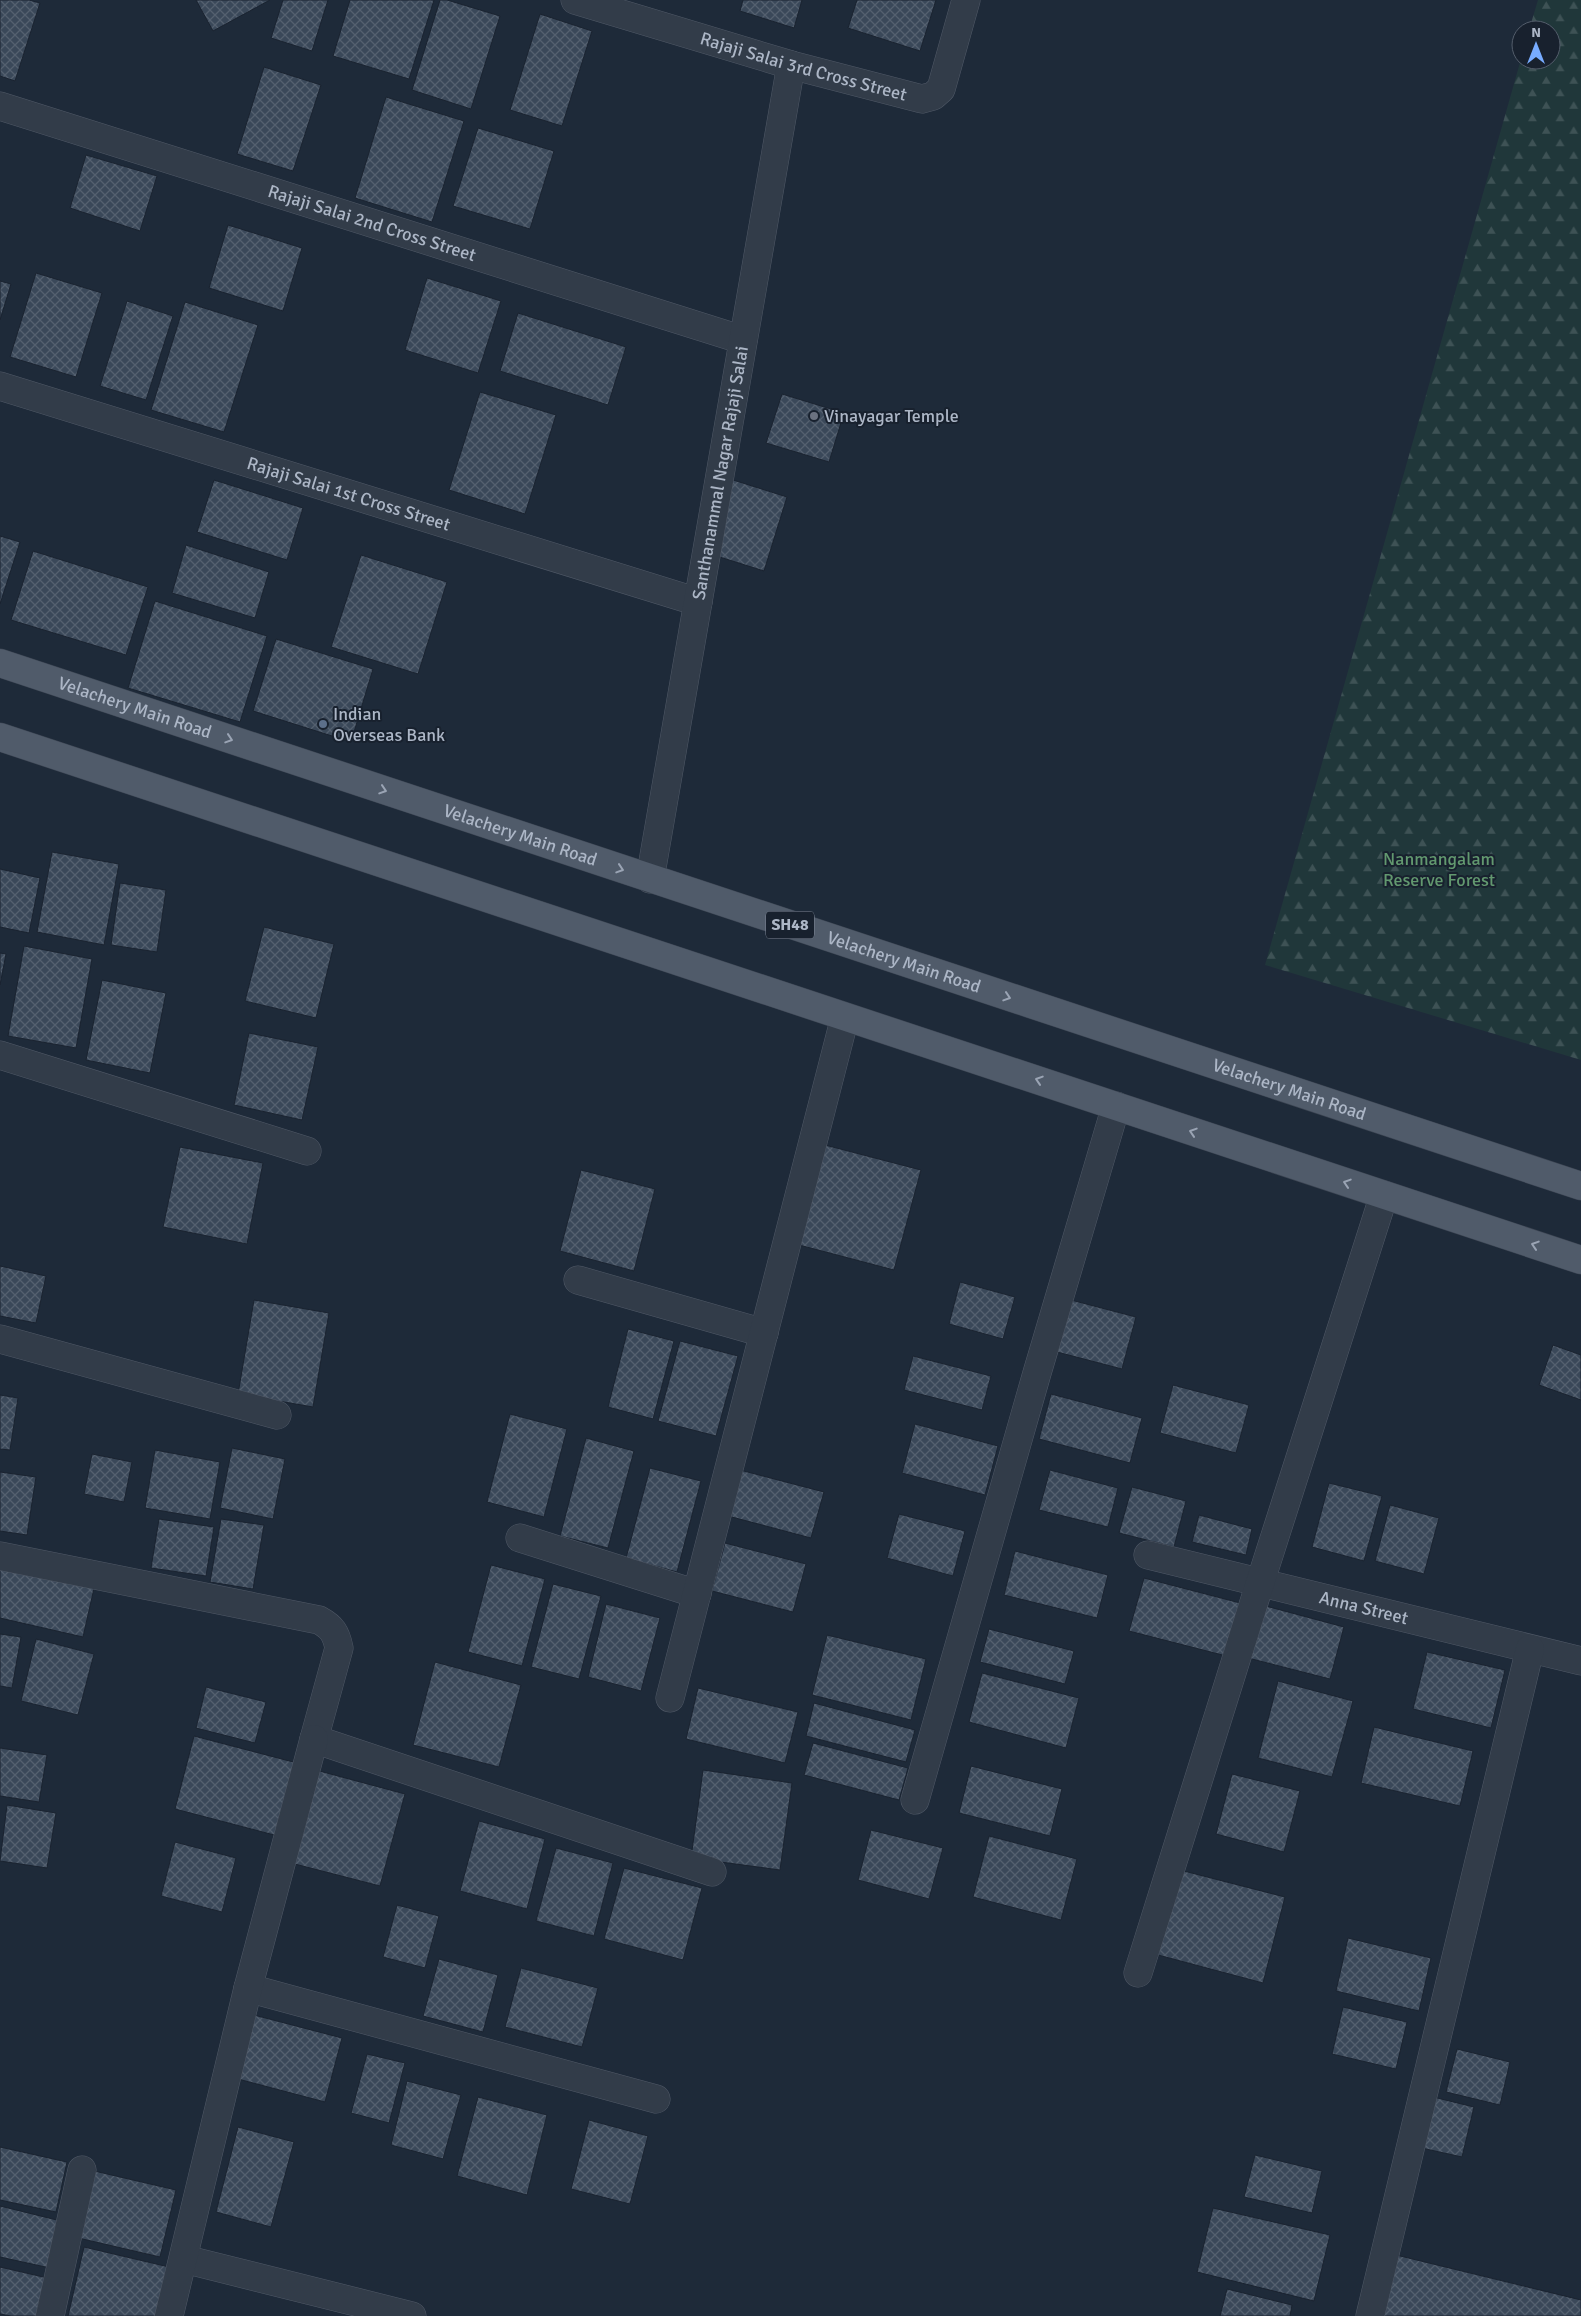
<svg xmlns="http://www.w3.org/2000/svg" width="1581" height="2316" viewBox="0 0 1581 2316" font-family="Signika,sans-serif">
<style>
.forest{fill:url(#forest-firs)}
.building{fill:url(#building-cross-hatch);stroke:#1a2330}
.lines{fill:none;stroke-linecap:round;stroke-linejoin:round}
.minor-casing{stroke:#505967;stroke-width:29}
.major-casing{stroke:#3c4553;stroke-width:29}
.minor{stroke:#323c49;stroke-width:28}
.major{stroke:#505b6a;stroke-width:28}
.oneway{stroke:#9aa4b4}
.worship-dot{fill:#6b7280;stroke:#18212e;stroke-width:2}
.service-dot{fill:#5c6f8a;stroke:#18212e;stroke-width:2}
.labels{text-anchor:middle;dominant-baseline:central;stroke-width:4;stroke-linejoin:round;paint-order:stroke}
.shield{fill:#18212e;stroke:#808998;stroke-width:1}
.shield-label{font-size:16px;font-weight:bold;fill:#acb6c6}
.street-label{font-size:18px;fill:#acb6c6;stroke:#18212e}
.poi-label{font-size:18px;fill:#acb6c6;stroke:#18212e;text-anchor:start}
.park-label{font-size:18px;fill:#62986f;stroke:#18212e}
</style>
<defs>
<pattern id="forest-firs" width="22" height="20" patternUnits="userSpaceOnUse" patternTransform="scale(1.25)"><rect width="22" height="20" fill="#20373a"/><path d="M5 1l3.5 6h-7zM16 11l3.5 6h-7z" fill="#3e5255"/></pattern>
<pattern id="building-cross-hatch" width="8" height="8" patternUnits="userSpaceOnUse" patternTransform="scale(1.25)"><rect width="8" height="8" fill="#3a4859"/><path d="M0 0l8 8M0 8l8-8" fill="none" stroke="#54606f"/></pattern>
</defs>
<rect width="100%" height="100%" fill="#1e2a39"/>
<!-- forest -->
<path class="forest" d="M1538 0H1581V1060L1265 965 1521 59 1551 60V30H1529Z"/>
<!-- building -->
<path class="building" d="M0 0H29L40 3 15 81 0 76Z
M196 0H270L213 31Z
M283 0H328L312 51 271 38Z
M350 0H434L409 79 333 56Z
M440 0H447L500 16 471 109 412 90Z
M743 0H802L794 28 740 11Z
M857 0H936L920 51 848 28Z
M540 14 592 31 562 126 510 110Z
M264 67 321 85 293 171 237 154Z
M386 97 464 121 432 222 355 198Z
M478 128 554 151 530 229 453 206Z
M86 155 157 176 140 231 70 208Z
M228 225 302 248 283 311 209 288Z
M36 273 102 293 76 377 10 357Z
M427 278 501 301 478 373 405 350Z
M0 281 11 284 0 320Z
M127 301 173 316 146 400 100 386Z
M185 302 258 325 224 432 151 410Z
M518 313 626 347 608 405 500 371Z
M480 392 556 415 525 514 449 490Z
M782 394 844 413 829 462 766 443Z
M730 479 787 497 764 571 707 553Z
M214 480 303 508 287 560 197 532Z
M0 536 20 542 0 604Z
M186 545 269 572 255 618 172 593Z
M33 551 148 587 126 655 11 620Z
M361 555 447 582 418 674 331 647Z
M155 601 267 636 240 722 128 688Z
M276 639 373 669 351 742 253 711Z
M52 852 119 864 104 945 37 932Z
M0 869 40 878 29 933 0 927Z
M120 883 166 890 157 952 111 945Z
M264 927 334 944 316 1018 245 1001Z
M24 946 92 959 76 1048 8 1036Z
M0 953 6 954 0 985Z
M102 980 166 993 150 1073 86 1060Z
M249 1033 318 1047 302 1120 234 1105Z
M825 1145 921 1170 894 1270 799 1245Z
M180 1147 263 1163 247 1244 163 1227Z
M581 1170 655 1189 634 1271 560 1251Z
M0 1266 46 1276 36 1323 0 1316Z
M960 1282 1015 1297 1003 1339 949 1324Z
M254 1300 329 1313 313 1407 238 1394Z
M1071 1300 1136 1317 1122 1369 1057 1352Z
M628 1329 674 1341 653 1419 608 1407Z
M680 1341 738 1356 716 1436 658 1421Z
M1553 1345 1581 1355V1400L1539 1385Z
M913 1356 991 1376 982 1410 904 1390Z
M1173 1385 1249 1405 1236 1453 1160 1433Z
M1051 1394 1142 1418 1130 1463 1039 1439Z
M0 1395 18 1398 10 1450 0 1449Z
M510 1414 567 1429 544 1517 487 1502Z
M915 1424 998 1446 985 1495 902 1473Z
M586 1438 634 1451 608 1548 560 1536Z
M232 1448 285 1459 273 1519 220 1508Z
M155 1450 220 1462 210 1519 145 1508Z
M92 1454 132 1462 124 1502 84 1494Z
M650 1468 701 1481 677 1572 626 1558Z
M740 1470 824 1492 811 1538 728 1516Z
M1050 1470 1118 1488 1108 1527 1039 1510Z
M0 1472 36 1477 27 1535 0 1531Z
M1329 1483 1382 1496 1364 1561 1312 1547Z
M1132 1487 1186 1501 1174 1547 1119 1533Z
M1390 1505 1439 1518 1424 1574 1375 1561Z
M899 1514 965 1531 953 1576 887 1558Z
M1199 1515 1252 1529 1246 1555 1192 1542Z
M159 1519 214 1527 206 1576 151 1568Z
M221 1519 264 1525 253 1589 210 1582Z
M725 1543 806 1564 793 1612 712 1591Z
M1015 1551 1108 1575 1097 1618 1004 1595Z
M0 1562 95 1584 83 1637 0 1618Z
M491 1565 545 1579 522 1666 468 1652Z
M1144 1578 1248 1605 1234 1658 1129 1631Z
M553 1584 601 1596 579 1679 531 1667Z
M606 1604 660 1618 641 1691 588 1677Z
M1262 1605 1344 1627 1330 1679 1248 1658Z
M989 1629 1074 1651 1065 1684 980 1662Z
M0 1634 21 1637 12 1688 0 1686Z
M827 1635 926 1659 911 1720 812 1695Z
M36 1639 94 1654 78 1715 21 1701Z
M1427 1652 1505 1670 1491 1728 1413 1709Z
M435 1662 521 1685 499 1767 413 1745Z
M982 1673 1079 1698 1066 1748 969 1722Z
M1278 1681 1353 1701 1332 1777 1258 1758Z
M206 1687 266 1702 255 1743 196 1728Z
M698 1688 798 1712 785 1763 686 1739Z
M814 1703 915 1730 906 1762 806 1736Z
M1374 1727 1473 1751 1460 1806 1361 1783Z
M194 1736 297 1763 278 1836 175 1809Z
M813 1743 908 1768 899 1800 804 1775Z
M0 1748 47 1755 39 1802 0 1796Z
M971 1766 1062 1789 1050 1836 959 1813Z
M312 1769 405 1794 380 1886 287 1862Z
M703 1770 792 1783 780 1870 691 1858Z
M1232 1774 1300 1791 1284 1852 1216 1834Z
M7 1805 56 1813 47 1868 0 1861Z
M479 1821 545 1839 527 1909 460 1891Z
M871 1830 943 1848 929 1899 858 1880Z
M989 1836 1077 1859 1061 1920 973 1897Z
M175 1842 236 1858 222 1912 161 1896Z
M556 1848 613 1863 594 1936 536 1921Z
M624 1868 702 1888 683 1960 604 1939Z
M1180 1870 1285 1897 1263 1983 1158 1955Z
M397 1905 439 1916 425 1968 383 1957Z
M1348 1938 1431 1958 1419 2011 1336 1991Z
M439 1959 498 1975 483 2032 423 2016Z
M521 1968 598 1988 582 2047 505 2027Z
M1343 2007 1407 2022 1396 2069 1332 2054Z
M254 2015 342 2038 325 2102 238 2079Z
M1457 2049 1510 2062 1500 2105 1446 2092Z
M367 2054 405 2063 389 2123 351 2113Z
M407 2081 461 2095 443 2159 391 2145Z
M1429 2096 1474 2107 1462 2157 1417 2147Z
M478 2097 547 2115 527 2195 457 2176Z
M589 2120 648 2136 630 2204 571 2189Z
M238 2127 294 2142 271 2227 216 2212Z
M0 2147 67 2162 56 2212 0 2200Z
M1255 2155 1322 2171 1312 2213 1244 2197Z
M90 2170 176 2190 160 2257 74 2237Z
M0 2206 61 2221 50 2268 0 2257Z
M1213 2208 1330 2235 1314 2301 1197 2272Z
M84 2247 169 2267 157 2316H68Z
M1392 2254 1581 2300V2316H1377Z
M0 2267 52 2279 43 2316H11L0 2314Z
M1227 2289 1292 2305 1290 2316H1220Z"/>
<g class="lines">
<!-- minor casing -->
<g class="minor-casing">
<g id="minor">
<path id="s1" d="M575 0 791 65 922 99 933 96 941 89 966 0"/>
<path id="s2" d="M0 106 743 340"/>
<path id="s3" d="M0 386 698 602"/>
<path id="s4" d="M650 879 791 65"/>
<path d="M0 1055 307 1151"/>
<path d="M578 1280 764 1333"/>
<path d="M0 1339 277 1415"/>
<path d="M520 1538 697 1594"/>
<path id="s5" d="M1148 1555 1581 1661"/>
<path d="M0 1556 319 1620C332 1627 336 1633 339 1648L314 1739 712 1872"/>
<path d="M670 1698 845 1017"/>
<path d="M915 1800 1037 1373 1116 1106"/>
<path d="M1138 1973 1260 1583 1384 1195"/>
<path d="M248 1988 656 2099"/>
<path d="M184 2259 412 2316"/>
<path d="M50 2316 82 2170"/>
<path d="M169 2316 248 1988 314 1739"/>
<path d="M1370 2316 1530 1649"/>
</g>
</g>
<!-- major casing -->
<g class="major-casing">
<g id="major">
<path id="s6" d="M0 663 1581 1186"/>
<path d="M0 737 1581 1260"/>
</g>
</g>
<!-- minor -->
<use href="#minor" class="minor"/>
<!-- major -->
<use href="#major" class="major"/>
</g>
<!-- one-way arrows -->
<defs><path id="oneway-chevron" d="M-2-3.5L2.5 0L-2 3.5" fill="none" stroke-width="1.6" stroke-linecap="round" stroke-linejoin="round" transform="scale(1.25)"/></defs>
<g class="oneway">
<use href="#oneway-chevron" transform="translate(229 739) rotate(18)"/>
<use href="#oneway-chevron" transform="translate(383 790) rotate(18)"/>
<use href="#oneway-chevron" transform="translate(620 869) rotate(18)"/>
<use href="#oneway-chevron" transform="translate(1007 997) rotate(18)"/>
<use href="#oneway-chevron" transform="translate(1039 1080) rotate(-162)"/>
<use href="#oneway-chevron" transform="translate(1193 1132) rotate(-162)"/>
<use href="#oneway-chevron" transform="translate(1347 1183) rotate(-162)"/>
<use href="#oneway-chevron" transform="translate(1535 1245) rotate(-162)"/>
</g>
<!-- markers -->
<circle class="worship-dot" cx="814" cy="416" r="5"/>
<circle class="service-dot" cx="323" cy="724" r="5"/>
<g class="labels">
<!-- shield labels -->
<rect class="shield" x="766" y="911.5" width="48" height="27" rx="4"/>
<g class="shield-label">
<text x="790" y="925">SH48</text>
</g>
<!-- street labels -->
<g class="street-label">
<text stroke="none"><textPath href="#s1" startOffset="238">Rajaji Salai 3rd Cross Street</textPath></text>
<text stroke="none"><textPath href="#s2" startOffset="390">Rajaji Salai 2nd Cross Street</textPath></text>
<text stroke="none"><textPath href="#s4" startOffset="412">Santhanammal Nagar Rajaji Salai</textPath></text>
<text stroke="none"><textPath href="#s3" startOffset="365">Rajaji Salai 1st Cross Street</textPath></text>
<text stroke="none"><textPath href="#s6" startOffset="142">Velachery Main Road</textPath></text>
<text stroke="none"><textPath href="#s6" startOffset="548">Velachery Main Road</textPath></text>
<text stroke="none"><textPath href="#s6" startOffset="952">Velachery Main Road</textPath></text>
<text stroke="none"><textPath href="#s6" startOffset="1358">Velachery Main Road</textPath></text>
<text stroke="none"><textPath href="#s5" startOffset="222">Anna Street</textPath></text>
</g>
<!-- poi labels -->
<g class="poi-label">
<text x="824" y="416">Vinayagar Temple</text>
<text x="333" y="714">Indian<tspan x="333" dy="21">Overseas Bank</tspan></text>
</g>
<!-- park labels -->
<g class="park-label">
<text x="1439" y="859">Nanmangalam<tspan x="1439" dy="21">Reserve Forest</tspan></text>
</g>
</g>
<!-- north arrow -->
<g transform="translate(1536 45)"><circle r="24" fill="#18212e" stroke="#535d6b"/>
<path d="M0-4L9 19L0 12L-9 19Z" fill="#78acff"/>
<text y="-8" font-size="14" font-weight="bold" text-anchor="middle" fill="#acb6c6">N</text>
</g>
</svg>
